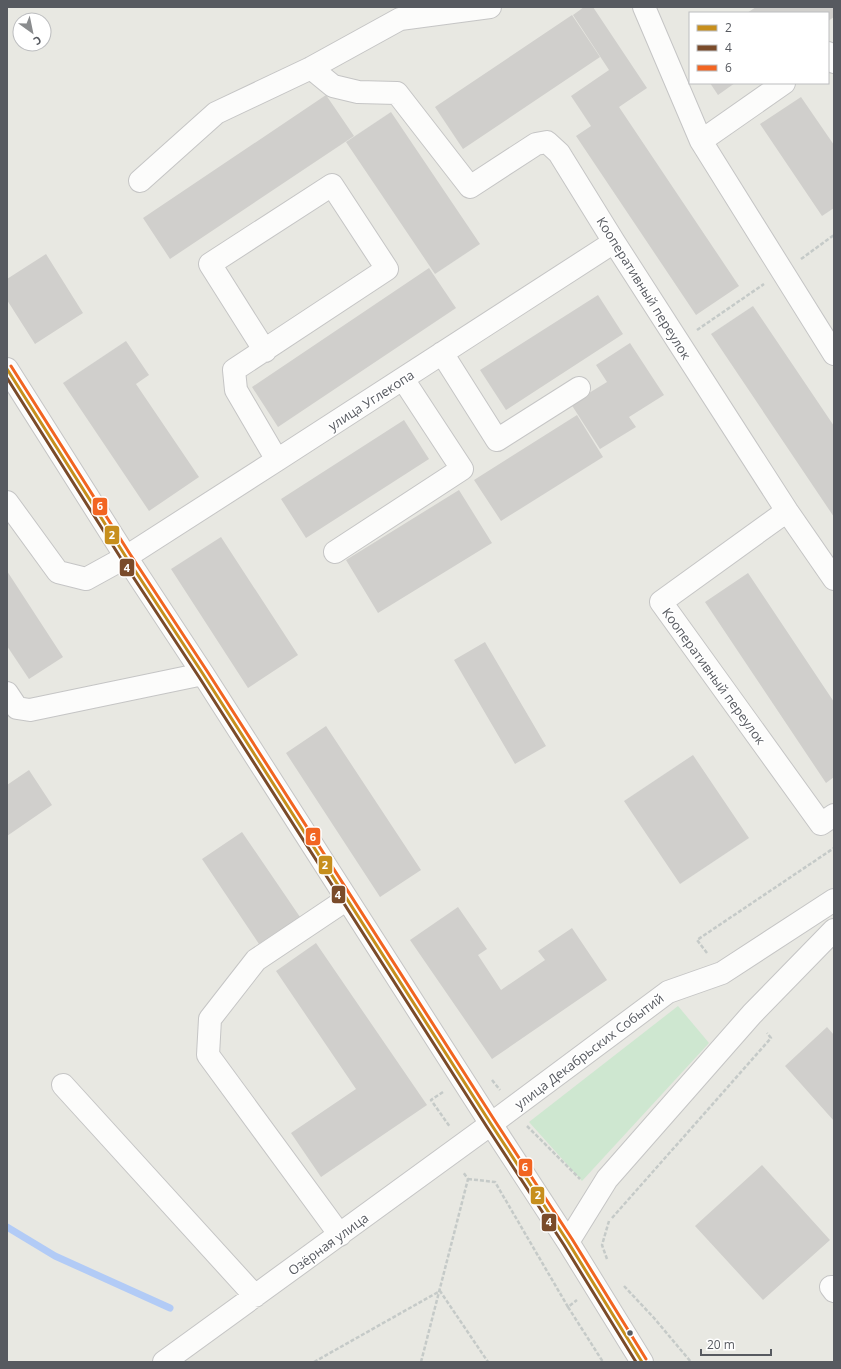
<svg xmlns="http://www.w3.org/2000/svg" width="841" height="1369" viewBox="0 0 841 1369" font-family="'Open Sans',sans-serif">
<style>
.green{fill:#cee7d0}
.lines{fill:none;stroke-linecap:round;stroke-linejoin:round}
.stream{stroke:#b2cbf6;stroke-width:7}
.building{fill:#d0cfcc}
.minor-casing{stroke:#c5c5c5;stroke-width:24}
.path{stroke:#c5cac8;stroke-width:2.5;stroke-dasharray:4 2;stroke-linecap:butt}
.minor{stroke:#fcfcfb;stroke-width:22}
.bus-1-casing{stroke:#fff;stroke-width:6}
.bus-2-casing{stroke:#fff;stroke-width:6}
.bus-3-casing{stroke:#fff;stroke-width:6}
.bus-1{stroke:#c78f1d;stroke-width:3}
.bus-2{stroke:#7a4b2a;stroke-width:3}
.bus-3{stroke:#f26522;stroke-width:3}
.bus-dot{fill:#575a60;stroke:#fff;stroke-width:1.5}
.labels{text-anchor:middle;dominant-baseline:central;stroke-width:3;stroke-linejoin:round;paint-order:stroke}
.street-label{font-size:13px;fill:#575a60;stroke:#fff}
.line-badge{stroke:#fff;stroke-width:1.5}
.badge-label{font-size:11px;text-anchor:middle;font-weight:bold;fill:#fff}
</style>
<rect width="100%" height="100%" fill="#e8e8e2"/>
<!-- green -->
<path class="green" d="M678 1006 709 1043 582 1181 529 1122Z"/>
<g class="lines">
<!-- stream -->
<path class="stream" d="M7 1227 55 1256 170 1308"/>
</g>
<!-- building -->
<path class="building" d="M584 7H593L647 88 619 107 739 286 696 315 576 136 591 126 571 96 609 70 573 15Z
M756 7H834V17L828 21V13H747Z
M572 15 600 57 463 149 435 107Z
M710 83H735L718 95Z
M326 95 354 136 170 259 143 218Z
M801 97 834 145V208L822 216 760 124Z
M391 112 480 244 435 274 346 142Z
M46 254 83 313 35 344 7 300V279Z
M429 268 456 308 278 427 252 387Z
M598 295 623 334 506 410 480 370Z
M753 306 834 426V517L711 334Z
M126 341 149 375 136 384 199 477 149 511 63 383Z
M630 343 664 395 629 417 636 427 600 449 571 404 607 382 596 365Z
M577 415 603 457 501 521 474 480Z
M404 420 429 459 306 538 281 499Z
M459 490 492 543 378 613 346 560Z
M221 537 298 655 248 688 171 569Z
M7 571 63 657 29 679 7 646Z
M748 573 834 702V777L826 783 705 602Z
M485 642 546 746 515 764 454 660Z
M326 726 421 870 380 897 286 753Z
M693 755 749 838 680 884 624 801Z
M29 770 52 805 7 836V785Z
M242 832 300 917 259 944 202 859Z
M458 907 487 949 478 955 501 990 545 960 538 951 572 928 607 980 492 1059 410 940Z
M316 943 427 1105 321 1177 291 1133 356 1089 276 971Z
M827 1027 834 1035V1121L785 1066Z
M762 1165 830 1240 763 1300 695 1226Z"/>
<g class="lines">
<!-- minor casing -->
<g class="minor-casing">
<path id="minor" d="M644 7 701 141 834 354
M828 53 834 62
M311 68 333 86 358 92 397 93 470 187 536 144 547 142 559 153 614 242 787 511 834 579
M701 141 784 83
M140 181 216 113 311 68 400 19 490 7
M265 351 210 264 332 185 387 269 234 370 236 390 277 460
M442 353 497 440 579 388
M7 369 126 557 203 674 491 1124 568 1242 642 1362
M7 502 58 572 86 579 126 557 277 460 614 242
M787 511 661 602 821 824 834 815
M335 552 462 469 403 379
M7 693 17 708 30 710 203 674
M63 1085 255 1296
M340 1235 208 1055 210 1019 256 960 347 899
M568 1242 607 1179 752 1014 834 930
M831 1287 834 1291
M164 1362 491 1124 668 992 722 973 834 900"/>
</g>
<!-- path -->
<path class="path" d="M801 259 834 235
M697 330 764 284
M707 953 697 940 834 848
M492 1080 500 1090
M443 1092 431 1100 450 1127
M527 1126 580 1179
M468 1179 495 1182 568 1307 577 1300
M612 1218 771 1038 767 1033
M607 1259 602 1245 609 1221
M624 1286 654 1318 691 1362
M568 1307 603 1362
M314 1362 440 1291 488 1362
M421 1362 468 1179 463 1172"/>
<!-- minor -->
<use href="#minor" class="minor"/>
<!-- bus-1 casing -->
<g class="bus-1-casing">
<path id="bus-1" d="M7 369 126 557 203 674 491 1124 568 1242 642 1362"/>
</g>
<!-- bus-2 casing -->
<g class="bus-2-casing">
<path id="bus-2" d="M7 378 122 560 199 677 487 1127 564 1245 636 1362"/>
</g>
<!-- bus-3 casing -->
<g class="bus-3-casing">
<path id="bus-3" d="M11 366 130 554 207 671 495 1121 572 1239 646 1359"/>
</g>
<!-- bus-1 -->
<use href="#bus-1" class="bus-1"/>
<!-- bus-2 -->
<use href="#bus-2" class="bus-2"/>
<!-- bus-3 -->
<use href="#bus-3" class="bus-3"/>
</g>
<!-- markers -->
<circle class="bus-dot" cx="630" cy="1333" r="3.5"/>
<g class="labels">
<!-- street labels -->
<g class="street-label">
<text transform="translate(644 288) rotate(58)">Кооперативный переулок</text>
<text transform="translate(371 400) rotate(-33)">улица Углекопа</text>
<text transform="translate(714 676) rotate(54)">Кооперативный переулок</text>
<text transform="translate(589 1051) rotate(-37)">улица Декабрьских Событий</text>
<text transform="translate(328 1244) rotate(-36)">Озёрная улица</text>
</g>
</g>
<g class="line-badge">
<rect x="92" y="497" width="16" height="19" rx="4" fill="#f26522"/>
<rect x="104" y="525" width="16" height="20" rx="4" fill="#c78f1d"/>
<rect x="119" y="558" width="16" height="19" rx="4" fill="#7a4b2a"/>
<rect x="305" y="827" width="16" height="19" rx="4" fill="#f26522"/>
<rect x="318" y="855" width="15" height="20" rx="4" fill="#c78f1d"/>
<rect x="331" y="885" width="15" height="19" rx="4" fill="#7a4b2a"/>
<rect x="518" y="1158" width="15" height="19" rx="4" fill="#f26522"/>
<rect x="530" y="1186" width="15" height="19" rx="4" fill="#c78f1d"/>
<rect x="541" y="1213" width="16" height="19" rx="4" fill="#7a4b2a"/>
</g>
<g class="badge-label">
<text x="100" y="510">6</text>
<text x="112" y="539">2</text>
<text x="127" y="572">4</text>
<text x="313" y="841">6</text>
<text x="325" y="869">2</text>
<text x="338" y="899">4</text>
<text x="525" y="1171">6</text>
<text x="538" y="1199">2</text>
<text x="549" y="1226">4</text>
</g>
<!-- border -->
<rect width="841" height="1369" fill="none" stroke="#575a60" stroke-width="16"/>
<!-- legend -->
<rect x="689" y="12" width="140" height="72" fill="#ffffff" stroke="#bcbdbf"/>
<rect x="697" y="25" width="20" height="6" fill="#c78f1d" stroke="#bcbdbf"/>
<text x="725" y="32" font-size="12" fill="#575a60">2</text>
<rect x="697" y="45" width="20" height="6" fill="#7a4b2a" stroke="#bcbdbf"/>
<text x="725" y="52" font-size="12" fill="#575a60">4</text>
<rect x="697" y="65" width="20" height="6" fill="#f26522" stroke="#bcbdbf"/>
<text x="725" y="72" font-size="12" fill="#575a60">6</text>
<!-- north arrow -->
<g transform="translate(32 32) rotate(147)"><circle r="19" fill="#ffffff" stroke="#bcbdbf"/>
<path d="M0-3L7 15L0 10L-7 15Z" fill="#8a8c8e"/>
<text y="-6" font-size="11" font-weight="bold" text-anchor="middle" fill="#575a60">С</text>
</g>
<!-- scale -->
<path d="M701 1349v6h70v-6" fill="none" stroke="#575a60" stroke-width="2"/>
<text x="707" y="1349" font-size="12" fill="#575a60" stroke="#ffffff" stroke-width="3" paint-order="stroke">20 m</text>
</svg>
